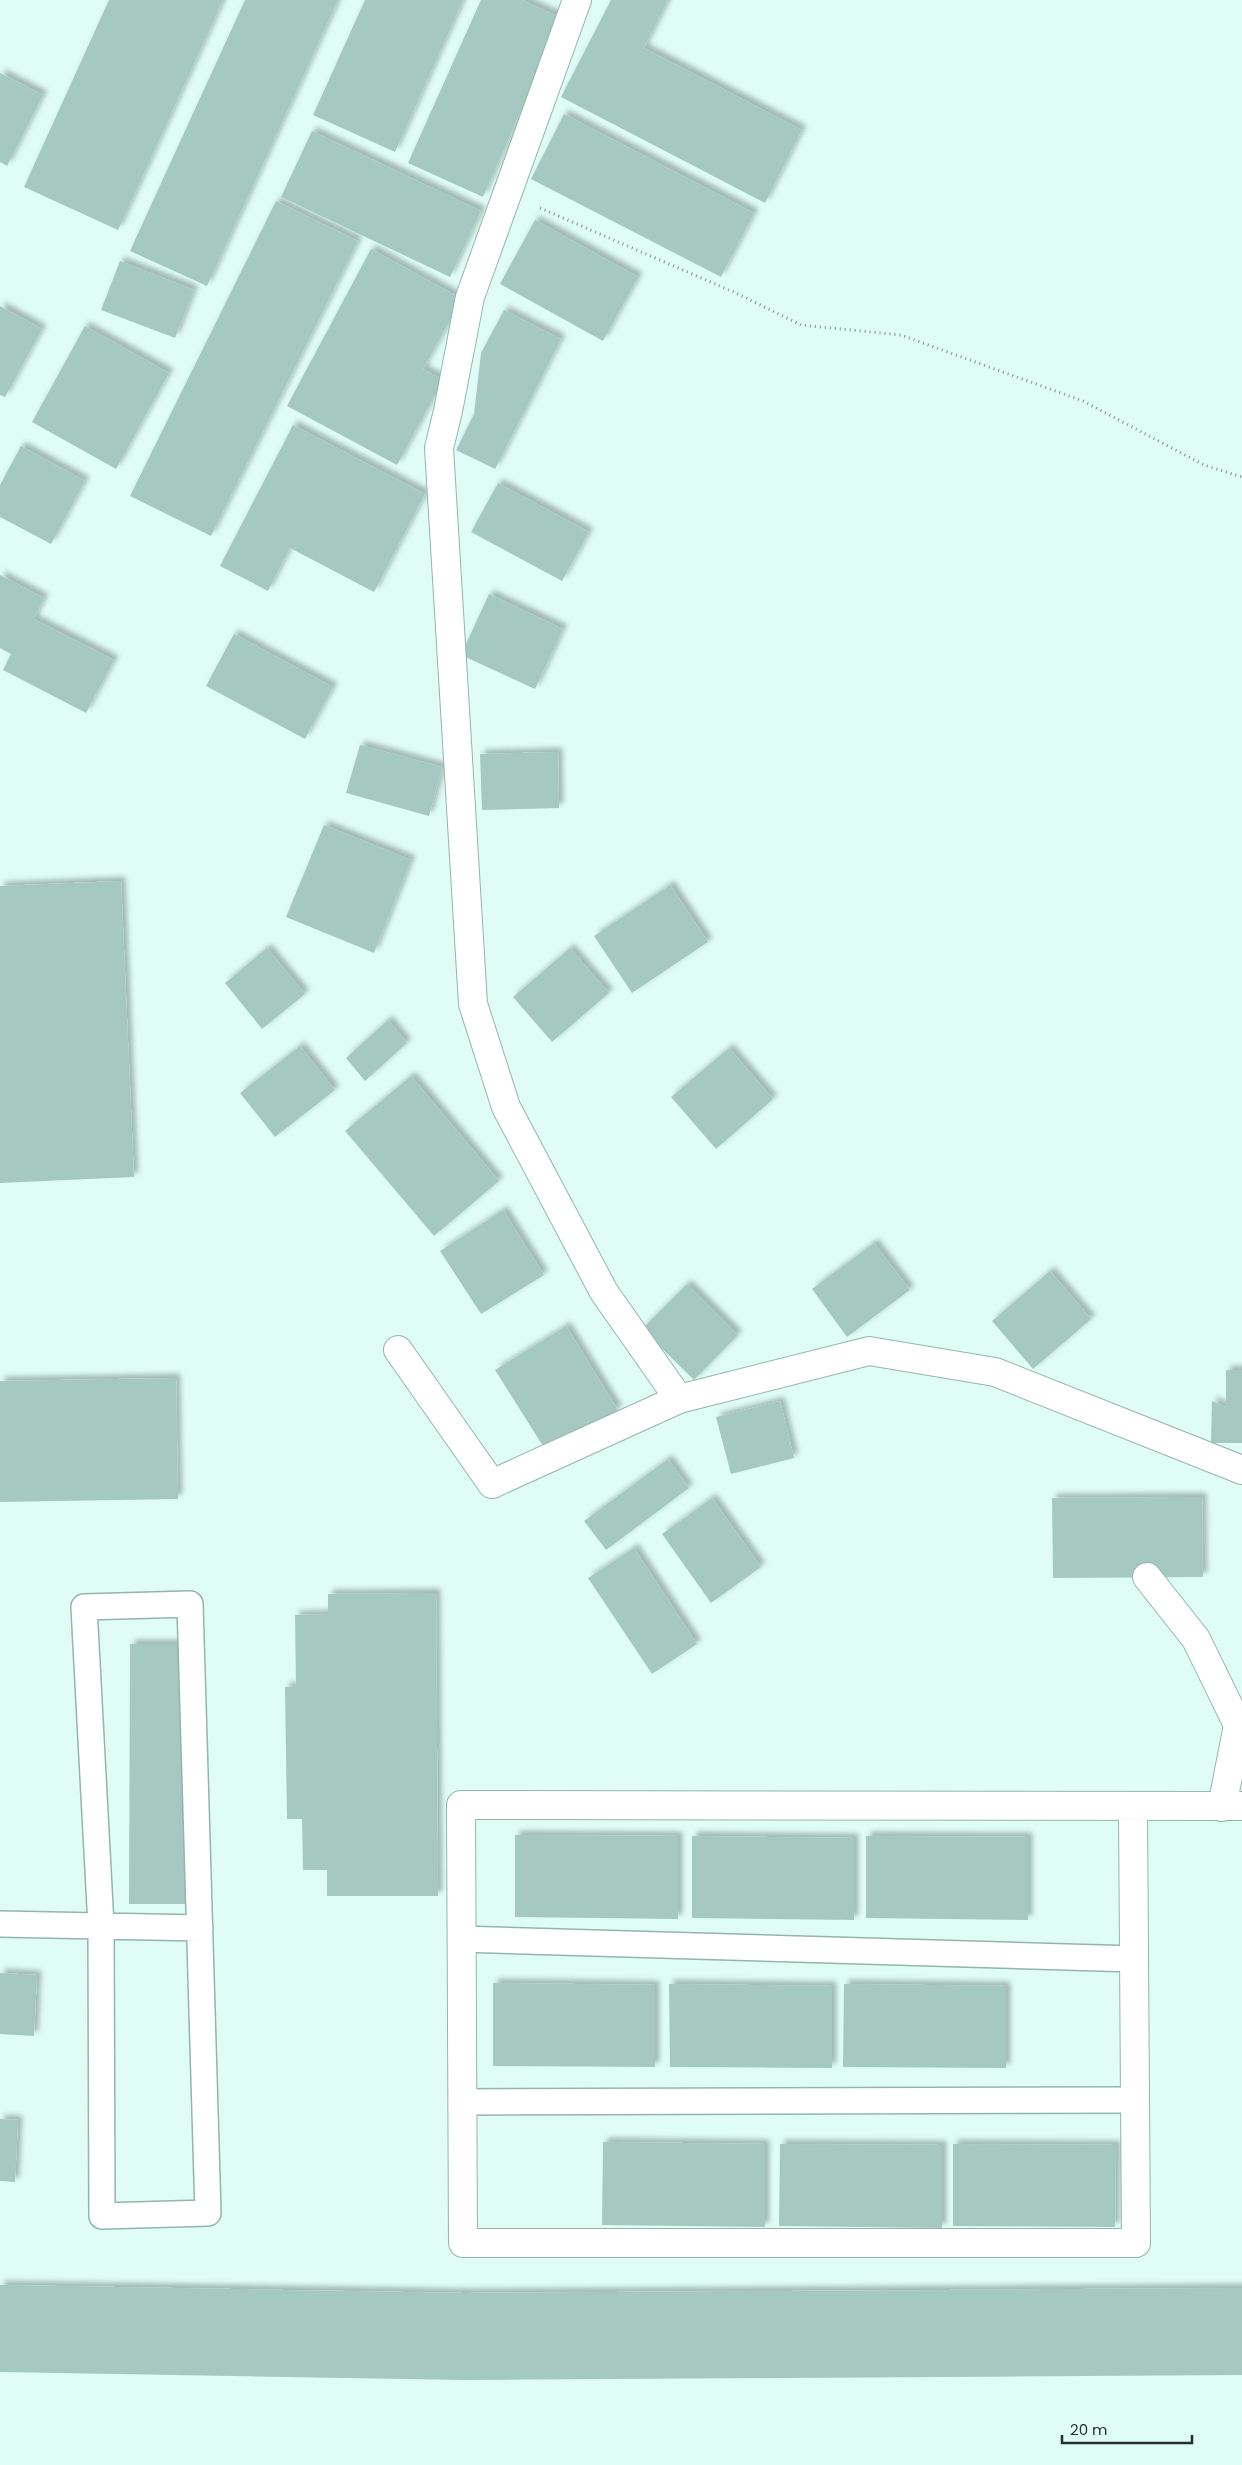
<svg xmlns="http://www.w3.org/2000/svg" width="1242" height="2465" viewBox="0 0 1242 2465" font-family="Poppins,sans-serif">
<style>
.building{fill:#a5c9c0;filter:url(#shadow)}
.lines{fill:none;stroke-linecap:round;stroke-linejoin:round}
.lane-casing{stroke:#92b6ac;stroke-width:28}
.street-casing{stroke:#92b6ac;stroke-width:30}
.path{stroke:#7e948e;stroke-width:3;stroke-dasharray:1 4;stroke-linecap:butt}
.lane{stroke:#fff;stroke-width:25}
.street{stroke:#fff;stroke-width:28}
</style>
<defs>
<filter id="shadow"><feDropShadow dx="4.5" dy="-4.5" stdDeviation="2.5" flood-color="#0004"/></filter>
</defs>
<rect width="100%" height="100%" fill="#dffdf5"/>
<!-- building -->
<path class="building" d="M109 0H223L118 230 24 187Z
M245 0H338L207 286 130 251Z
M365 0H463L395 152 313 115Z
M481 0H522L562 18 483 197 408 163Z
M611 0H668L644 48 802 130 765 203 561 97Z
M0 73 43 95 7 166 0 162Z
M564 114 754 213 721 277 531 179Z
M312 131 481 211 450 277 281 197Z
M276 201 358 241 211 536 130 496Z
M535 220 638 277 603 341 500 284Z
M371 249 462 299 423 369 443 380 397 465 287 406Z
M120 261 194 290 175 338 101 310Z
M0 306 42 329 5 397 0 395Z
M504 310 561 339 495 469 456 450 474 414 481 353Z
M85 326 169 373 116 469 32 422Z
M293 425 425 494 374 592 290 548 268 591 220 566Z
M21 446 85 481 51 544 0 517V485Z
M498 483 589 532 562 581 471 532Z
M0 575 44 598 34 619 114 660 86 713 3 670 11 654 0 648Z
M489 594 563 629 535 689 461 655Z
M234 634 333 687 305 739 206 686Z
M360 745 442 767 429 816 346 793Z
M558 752 559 808 482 810 480 754Z
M324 825 411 860 374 953 286 917Z
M121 881 134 1177 0 1183V886Z
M670 885 708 942 632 993 594 936Z
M267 948 305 994 262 1029 225 983Z
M570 948 609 993 552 1042 513 997Z
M388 1020 407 1043 365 1081 346 1058Z
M300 1046 335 1090 275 1137 240 1093Z
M729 1048 773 1099 716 1149 671 1097Z
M411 1076 499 1181 434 1236 345 1131Z
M503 1210 544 1275 481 1314 440 1251Z
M874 1243 910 1290 847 1337 812 1289Z
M1050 1271 1091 1319 1033 1369 992 1321Z
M687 1284 738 1335 694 1380 642 1329Z
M566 1326 618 1410 548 1454 495 1370Z
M1226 1370H1242V1443H1211L1212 1401 1226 1407Z
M176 1378 178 1499 0 1502V1381Z
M780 1401 794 1458 731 1474 716 1417Z
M668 1459 689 1488 606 1550 584 1521Z
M1202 1497 1203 1577 1053 1578 1052 1498Z
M712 1498 761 1567 711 1603 662 1534Z
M634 1548 697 1644 652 1674 588 1578Z
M436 1593 438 1896H327V1870H303L302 1819H287L285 1687 296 1686 295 1615 328 1614V1594Z
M130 1644H188V1904H129Z
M515 1835 678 1836V1919L515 1917Z
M692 1836 854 1838V1920L692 1918Z
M866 1836 1028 1837V1920L866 1918Z
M0 1973 37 1975 34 2036 0 2034Z
M493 1983 655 1985V2067L493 2066Z
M669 1984 832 1986V2068L670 2067Z
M844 1984 1006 1986V2068L843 2067Z
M0 2119 18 2120 15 2182 0 2181Z
M603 2142 765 2144V2227L602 2225Z
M780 2144 942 2145V2228L779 2226Z
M953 2144 1116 2145 1115 2227 953 2226Z
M0 2285 464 2293 1242 2288V2375L464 2380 0 2372Z"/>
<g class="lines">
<!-- lane casing -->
<g class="lane-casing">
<path id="lane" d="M190 1604 208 2213 102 2216 101 1926 84 1607Z
M0 1924 200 1928
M461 1939 1134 1959
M462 2102 1135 2100"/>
</g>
<!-- street casing -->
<g class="street-casing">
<path id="street" d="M577 0 470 297 448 411 439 448 473 1004 506 1107 604 1292 679 1399 869 1351 995 1372 1242 1470
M398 1350 492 1484 679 1399
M1147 1577 1196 1639 1238 1725 1222 1807
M1133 1808 1136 2243H463L461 1805 1242 1806"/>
</g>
<!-- path -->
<path class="path" d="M540 208 736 293 801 325 901 335 1083 401 1204 465 1242 477"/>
<!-- lane -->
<use href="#lane" class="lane"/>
<!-- street -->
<use href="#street" class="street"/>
</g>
<!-- scale -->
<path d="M1062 2435v8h130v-8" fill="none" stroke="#22312d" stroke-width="2.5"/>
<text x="1070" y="2435" font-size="15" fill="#22312d" stroke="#dffdf5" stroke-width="4" paint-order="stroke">20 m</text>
</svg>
